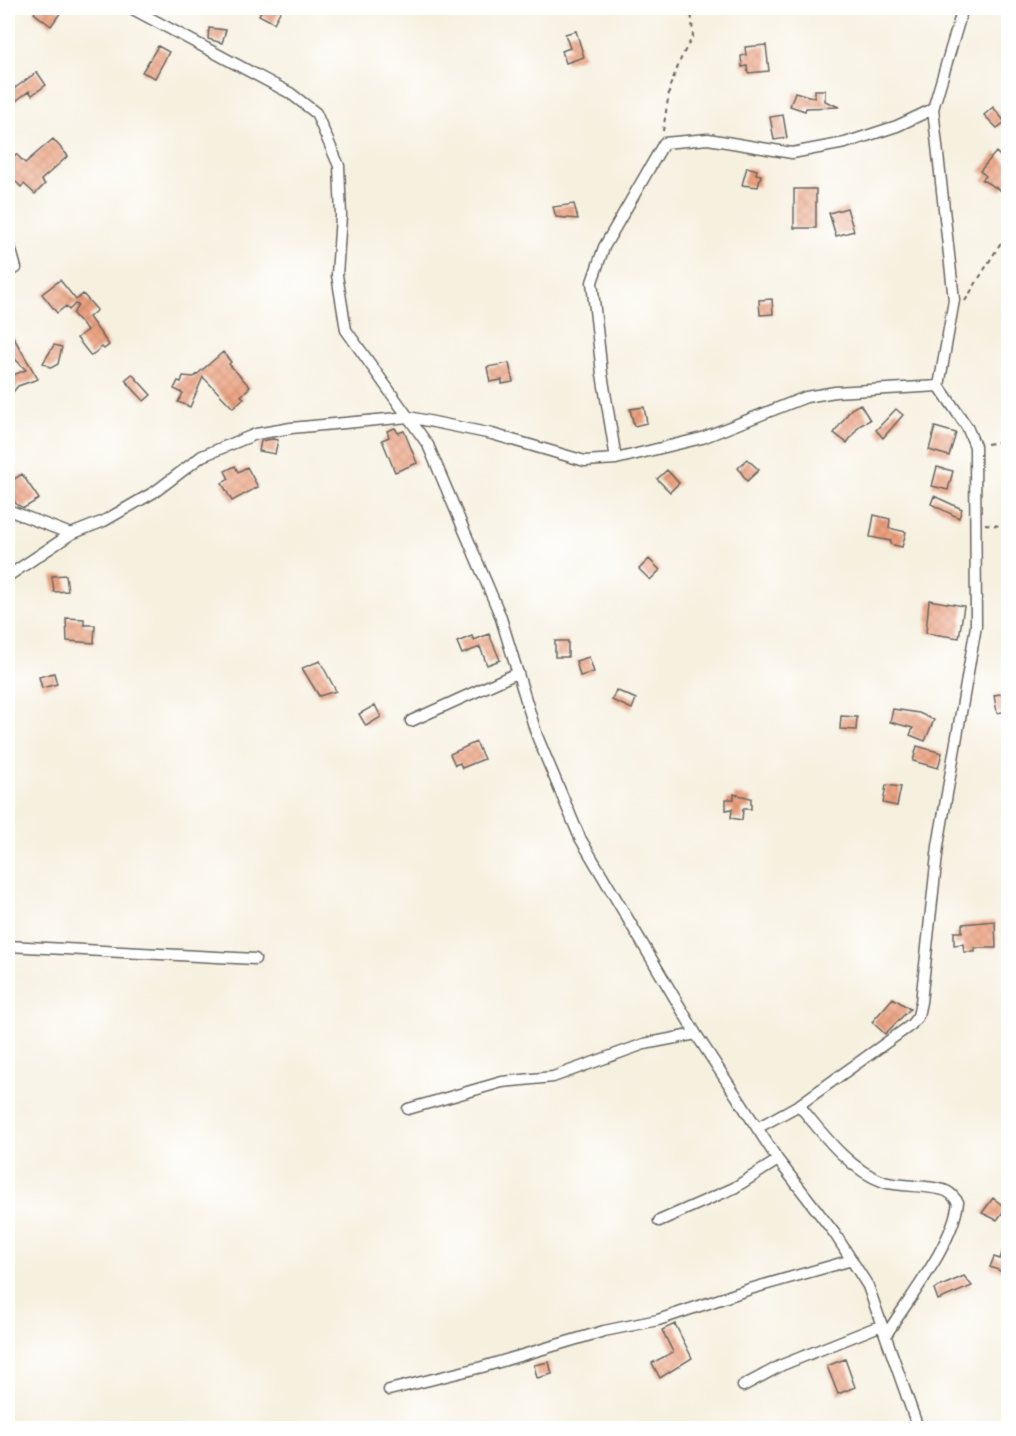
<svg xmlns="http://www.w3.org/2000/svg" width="1016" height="1436" viewBox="0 0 1016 1436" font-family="'Patrick Hand',sans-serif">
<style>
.building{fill:url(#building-cross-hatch)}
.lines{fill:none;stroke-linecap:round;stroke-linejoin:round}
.street-casing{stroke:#686660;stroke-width:13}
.path{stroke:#686660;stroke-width:2;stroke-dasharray:4.5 4.5;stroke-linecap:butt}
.street{stroke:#fff;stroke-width:10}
</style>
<defs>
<pattern id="building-cross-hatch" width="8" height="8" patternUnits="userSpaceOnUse" patternTransform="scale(1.5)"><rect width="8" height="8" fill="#eda17f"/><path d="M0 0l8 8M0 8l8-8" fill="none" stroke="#cb8a6d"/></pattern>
</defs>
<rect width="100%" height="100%" fill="#fff"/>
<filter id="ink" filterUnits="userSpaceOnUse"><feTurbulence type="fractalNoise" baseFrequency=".0167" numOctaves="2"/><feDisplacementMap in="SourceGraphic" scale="12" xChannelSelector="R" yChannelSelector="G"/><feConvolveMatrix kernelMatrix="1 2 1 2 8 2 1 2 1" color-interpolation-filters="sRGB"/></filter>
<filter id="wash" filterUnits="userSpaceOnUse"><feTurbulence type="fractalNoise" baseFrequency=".008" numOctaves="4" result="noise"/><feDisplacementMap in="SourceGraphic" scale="24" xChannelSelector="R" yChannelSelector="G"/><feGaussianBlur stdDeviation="1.35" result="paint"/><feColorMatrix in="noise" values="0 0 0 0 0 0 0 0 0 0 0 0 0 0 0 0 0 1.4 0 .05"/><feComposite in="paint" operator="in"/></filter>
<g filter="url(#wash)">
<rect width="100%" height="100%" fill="#f6f0df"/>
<g id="blocks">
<!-- building -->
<path class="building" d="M38 8H56L61 12 51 26 34 13Z
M263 8H282L274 23 259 15Z
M209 28 226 30 222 43 208 39Z
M576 31 584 57 566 63 562 51 570 48 565 34Z
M766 45 769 71 748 73 747 66 742 67 741 56 746 55 745 47Z
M158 46 169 52 155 78 142 72Z
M37 72 46 85 32 95 29 91 8 107V78L15 88Z
M815 90H825V101L839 107 806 108 805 111 790 106 795 92 815 98Z
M993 107 1005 122 997 128 984 115Z
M783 115 787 138 774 140 770 117Z
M53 139 68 156 41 180 45 184 35 194 24 184 21 187 8 174V163L16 154 25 163Z
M996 152 1008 164V183L1002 191 982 180 986 176 980 171Z
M747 167 757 170 756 174 761 175 758 187 742 185Z
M794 189H816V228H794Z
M574 204 578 219 556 217 553 207Z
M847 208 854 231 836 236 829 213Z
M60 280 76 300 83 294 97 310 89 317 109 345 104 349 102 347 91 356 77 338 87 330 73 314 78 305 75 304 69 310 66 306 57 313 42 294Z
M772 299 773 314 760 315 759 300Z
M8 328 38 379 18 386 8 398V377L26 370 8 352Z
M54 345 62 347 58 364 51 368 43 363Z
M223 352 231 362 229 364 250 387 241 396 244 398 233 408 203 377 190 407 178 402 183 393 174 389 178 381 181 382 183 376 194 377Z
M509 363 513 382 502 384V380L490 382 487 367Z
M132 374 151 395 144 401 125 380Z
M860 404 870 420 859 426 847 443 834 433 851 409Z
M644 407 647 423 634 426 630 409Z
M896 409 903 415 883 438 876 430Z
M935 427 956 433 949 456 929 450Z
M395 428 398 433 404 431 417 463 395 472 382 440 389 437 387 431Z
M273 439 278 440 275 454 259 451 261 441Z
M747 459 759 470 747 481 738 468Z
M235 466 238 472 247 467 258 487 232 501 222 483 229 479 225 471Z
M937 467 953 471 948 490 932 486Z
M667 470 679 483 670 492 657 479Z
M22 474 39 499 24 508 17 505 8 492V483Z
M934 496 962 509 959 518 931 504Z
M874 515 890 519 889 528 906 532 902 547 890 544 891 541 870 537Z
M649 559 660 570 650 580 639 569Z
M66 575 68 591 54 592 52 576Z
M929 600 964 606 959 638 926 633Z
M66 618 84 619V625H95L94 643 67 641Z
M489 634 500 660 487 665 480 647 462 654 457 642 472 636 474 640Z
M555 641H568V657H555Z
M589 657 594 672 580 676 576 661Z
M320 661 336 691 319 696 302 668Z
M54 673 57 684 42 688 39 677Z
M616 690 636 699 632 709 612 700Z
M1007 693 1008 711 997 713 994 695Z
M375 705 381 717 366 726 359 714Z
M893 709 919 713 934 720 925 741 910 735 913 728 890 722Z
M841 716 857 717 856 730 840 729Z
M476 742 484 759 462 768 460 763 455 765 450 754Z
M917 746 942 753 938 768 913 761Z
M886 785 901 787 897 806 883 803Z
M734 794 751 798V809H743L742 820 731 818 732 809 726 810V799H734Z
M995 921 996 948H975V952H964L963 944 954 945V932H962V924Z
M893 998 910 1009 885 1034 872 1022Z
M993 1198 1006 1208 997 1220 982 1213Z
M1007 1238H1008V1274L990 1267 994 1257 1000 1259Z
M964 1276 972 1286 938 1300 934 1289Z
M675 1324 692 1358 660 1378 652 1363 673 1352 662 1330Z
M845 1359 855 1387 838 1394 827 1366Z
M549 1362 552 1374 537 1378 534 1365Z"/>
</g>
</g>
<g filter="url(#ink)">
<use href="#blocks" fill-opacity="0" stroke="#686660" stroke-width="1.5"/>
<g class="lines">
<!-- street casing -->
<g class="street-casing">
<path id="street" d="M131 8 290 93 316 113 339 166 341 216 337 275 346 330 428 445 500 615 537 736 580 838 696 1034 778 1160 835 1234 868 1286 918 1428
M8 240 16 268 8 271
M616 459 602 374 592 282 604 247 664 143 708 139 792 153 845 143 897 126 933 109
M8 510 71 534
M8 576 71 534 104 521 156 491 202 456 256 434 291 428 409 417 492 434 585 461 616 459 702 438 806 397 835 392 939 386 954 300 933 109 963 8
M411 721 517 673
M8 946 255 959
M799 1105C822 1133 849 1170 884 1182 900 1187 937 1185 948 1192 952 1194 955 1199 958 1202 953 1245 909 1298 886 1335
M408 1109 502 1082 553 1077 644 1044 696 1034
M757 1128 799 1105 911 1025 918 1016 921 1002 938 846 976 626 975 446 967 427 939 386
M659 1221 734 1188 778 1160
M743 1386 782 1365 882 1325
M389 1390 482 1367 604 1331 658 1320 750 1289 852 1260"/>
</g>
<!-- path -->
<path class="path" d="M663 131 670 86 682 56 693 36 691 8
M965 301 1008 231
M987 444 1008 440
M985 524 1008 527"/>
<!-- street -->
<use href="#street" class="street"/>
</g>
</g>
<!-- margin -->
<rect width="1016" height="1436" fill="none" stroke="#fff" stroke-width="30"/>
</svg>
